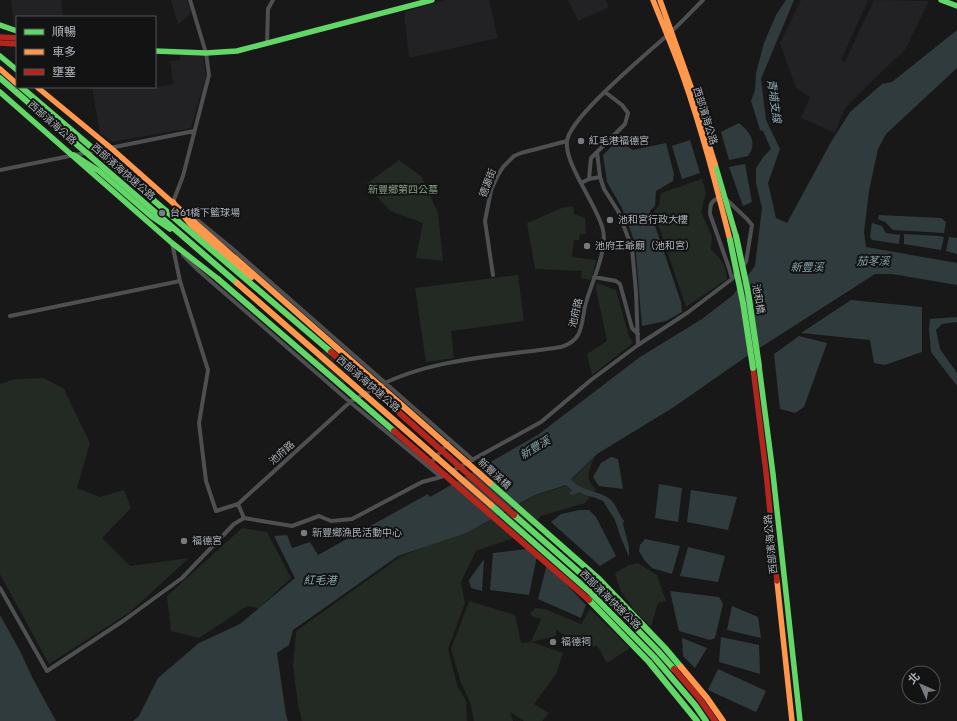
<svg xmlns="http://www.w3.org/2000/svg" width="957" height="721" viewBox="0 0 957 721" font-family="Rubik,'Noto Sans TC',sans-serif">
<style>
.built{fill:#222224}
.green{fill:#232923}
.water{fill:#303b3d}
.lines{fill:none;stroke-linecap:round;stroke-linejoin:round}
.street{stroke:#4d4f51;stroke-width:4}
.fast{stroke:#63d668;stroke-width:5.5}
.slow{stroke:#ff974d;stroke-width:5.5}
.jam{stroke:#b3261e;stroke-width:5.5}
.fast-bridge{stroke:#63d668;stroke-width:6}
.slow-bridge{stroke:#ff974d;stroke-width:6}
.jam-bridge{stroke:#b3261e;stroke-width:6}
.poi-dot{fill:#787c80;stroke:#131314;stroke-width:1.5}
.labels{text-anchor:middle;dominant-baseline:central;stroke-width:4;stroke-linejoin:round;paint-order:stroke}
.street-label{font-size:10px;fill:#abb2b8;stroke:#131314}
.poi-label{font-size:10px;fill:#abb2b8;stroke:#131314;text-anchor:start}
.park-label{font-size:10px;fill:#8aa184;stroke:#131314}
.water-label{font-size:11px;font-style:italic;fill:#86a7af;stroke:#131314}
</style>
<rect width="100%" height="100%" fill="#181819"/>
<!-- built -->
<path class="built" d="M11 0H61L63 17H17V27L14 26Z
M171 0H187L191 13 178 25Z
M444 0H489L498 38 409 58 404 12Z
M568 0H606L609 7 578 21Z
M801 0H868L841 60 845 62 874 0 929 1 905 50 877 76 845 108 835 133 801 118 810 97 796 88 780 43Z
M180 54 203 56 206 76 191 128 112 142 100 133 92 87H155V84L157 87 173 84 170 61 180 60Z"/>
<!-- green -->
<path class="green" d="M399 160 421 176 438 213 443 261 416 258 423 223 390 211 366 184Z
M702 179 706 193 701 212 712 236 711 249C721 260 726 263 727 279L686 307 654 212 659 205 661 193Z
M573 206 574 214 585 218 586 234H580L579 240H574L572 257 596 260 591 280 581 278 582 271 535 269 527 223 562 208Z
M518 275 524 321 451 331 454 358 426 362 415 288Z
M597 283 616 290 629 336 633 343 592 375 587 354 607 341 596 289Z
M332 341 360 365 341 387 313 363Z
M44 378 64 389 90 443 77 488 100 497 124 490 131 508 102 538 130 566 189 558 130 612 49 664 0 574V384L15 379Z
M595 456C589 471 584 477 596 490L585 503 541 516 525 534 476 551 461 582 465 603 448 649 457 685 466 701 467 721H302L298 705 293 666 296 631 400 557 503 514 534 496 565 486Z
M242 528 267 532 291 578 259 608 247 606 199 638 171 631 167 596Z
M638 563 657 575 666 601 658 603 651 627 634 610 620 590 615 573 629 565Z
M469 601 515 615 521 643 531 642 541 619 533 617 530 614 535 608 545 609 581 624 590 609 630 648 607 663C603 658 602 652 597 646L565 647 562 643 565 635 556 630V636L532 642 563 653 556 674 534 704 549 713 542 721H524L510 712 513 721H474L470 702 461 683 451 649Z"/>
<!-- water -->
<path class="water" d="M786 0H794L761 79 766 120 780 149 768 183 776 218 787 223 831 142 850 112 882 84 892 82 957 30V68L886 134 878 149 869 191 864 232 866 247 957 263V285L892 274H875L747 356 674 407 597 454 571 479C580 492 600 490 611 500 617 506 619 515 624 521L623 524 629 547V557L621 538 615 520 603 501 593 497 585 495 580 492 572 495 569 493 572 490 566 485 535 495 466 533 398 556 293 630 289 645 277 653 286 715 288 721H133L139 716 158 678 199 643 240 624 295 578 274 536 287 535 292 548 310 542 318 555 428 494 430 497 539 434 640 357 702 319 733 295 755 266 762 208 756 183V168L764 156 771 149 763 131 760 130 751 101 755 90 756 73 764 43 776 15Z
M739 123C750 132 758 143 748 156L729 160 721 132Z
M690 140 700 173 682 179 672 146Z
M616 142H621L633 150 666 143 674 174 673 181 656 191 655 206 650 211 681 302 682 312 666 321 642 326 635 243 622 208 607 182 603 155Z
M745 164 752 202 743 206 729 167Z
M879 215 941 218 946 222 944 233 893 230 885 222 878 219Z
M872 223 882 226 886 233 900 235 899 244 872 240 870 237Z
M904 234 939 236 944 237 941 250 904 244Z
M949 237 957 238V254L946 251Z
M851 300 922 307V352L885 365 874 363 870 340 801 333Z
M957 317V322L942 324 936 330 940 349 957 373V386L931 352 929 330 930 319Z
M799 336 827 343 804 407 795 413 780 409 774 354Z
M611 457 618 459 623 489 599 486 593 477 601 463Z
M659 484 682 488 678 522 655 518Z
M691 490 737 497 728 530 687 522Z
M580 510H589L596 517 616 556 600 566 551 522 561 514Z
M645 539 680 546 672 574 652 568 645 561 639 551 640 545Z
M688 547 725 556 718 582 680 576Z
M534 548 537 556 529 595 490 590 493 553Z
M484 559 482 591 471 588 469 580Z
M547 564 586 605 581 618 538 599Z
M670 591 719 597 723 604 715 638 710 640 679 631Z
M732 606 758 617 761 638 727 630Z
M0 615 20 651 33 679 56 721H0Z
M721 637 759 645 760 674 719 662Z
M682 638 707 648 695 668 683 656Z
M718 669 766 691 756 712 708 690Z"/>
<g class="lines">
<!-- street -->
<path class="street" d="M267 42 268 9 273 0
M0 170 194 131
M589 179 591 158 597 152
M581 183 589 179 600 177
M719 198C710 201 710 206 710 214L729 268 732 279
M726 199 747 219 752 225 746 262 742 268
M174 202H173L183 176 209 75 206 53 190 0
M189 213 234 250 473 460
M172 243 180 281 208 370 199 423 206 481 216 511 238 504
M183 255 199 271 350 402 441 477
M493 275 485 221 491 190 498 175 503 167 514 156 521 153 567 141
M594 277 616 281 620 284 632 328 638 334
M10 316 180 281
M638 345 687 313 732 279 737 273
M379 386C432 358 503 356 561 347 583 340 581 326 585 306 590 286 608 250 603 230 598 206 564 164 567 141 570 116 652 50 673 30 683 21 693 10 703 0
M430 464 448 443
M452 471 541 422 591 380 638 345 636 292 632 248 618 211 604 189 600 177 597 152 625 124 628 113 622 105 605 92
M244 518 238 504 350 402 373 389
M0 588 47 671 123 621 182 578 234 524 244 518 292 526 319 516 331 521 352 519 422 482 441 477 446 475"/>
<!-- fast -->
<path class="fast" d="M941 0 957 6
M0 25 17 31
M155 51 206 53 237 51 432 0
M0 56 17 70
M0 92 172 243 218 279
M74 155 99 171 151 216 170 229
M715 164 736 236
M759 366 773 474 800 721"/>
<!-- slow -->
<path class="slow" d="M653 0C663 25 674 51 683 76 702 130 716 185 730 240
M660 0 691 87 715 164
M0 69 17 84
M37 87 111 148 235 258
M173 202 191 225 251 278
M777 581 792 721"/>
<!-- jam -->
<path class="jam" d="M0 37 17 38
M0 43 17 44
M753 368 766 472 777 581"/>
<!-- fast-bridge -->
<path class="fast-bridge" d="M0 78 237 283
M21 87 331 352
M736 236 748 292 759 366
M730 240 743 303 753 368
M218 279 394 431
M490 483 599 579 665 648 681 667
M491 505 589 591 654 657 695 705 706 721
M514 515 595 586 658 651 674 669
M589 600 649 662 697 721"/>
<!-- slow-bridge -->
<path class="slow-bridge" d="M235 258 490 483
M237 283 491 505
M681 667 707 698 723 721"/>
<!-- jam-bridge -->
<path class="jam-bridge" d="M331 352 514 515
M394 431 589 600
M674 669 699 698 715 721"/>
</g>
<!-- markers -->
<g class="poi-dot">
<circle cx="581" cy="141" r="4"/>
<circle cx="162" cy="213" r="4"/>
<circle cx="610" cy="220" r="4"/>
<circle cx="587" cy="246" r="4"/>
<circle cx="304" cy="533" r="4"/>
<circle cx="184" cy="541" r="4"/>
<circle cx="553" cy="642" r="4"/>
</g>
<g class="labels">
<!-- street labels -->
<g class="street-label">
<text transform="translate(705 116) rotate(73)">西部濱海公路</text>
<text transform="translate(52 123) rotate(41)">西部濱海公路</text>
<text transform="translate(123 172) rotate(41)">西部濱海快速公路</text>
<text transform="translate(488 183) rotate(-69)">德源街</text>
<text transform="translate(758 299) rotate(80)">池和橋</text>
<text transform="translate(576 313) rotate(-77)">池府路</text>
<text transform="translate(368 384) rotate(41)">西部濱海快速公路</text>
<text transform="translate(282 453) rotate(-42)">池府路</text>
<text transform="translate(494 474) rotate(42)">新豐溪橋</text>
<text transform="translate(771 544) rotate(-96)">西部濱海公路</text>
<text transform="translate(610 600) rotate(44)">西部濱海快速公路</text>
</g>
<!-- poi labels -->
<g class="poi-label">
<text x="589" y="141">紅毛港福德宮</text>
<text x="170" y="213">台61橋下籃球場</text>
<text x="618" y="220">池和宮行政大樓</text>
<text x="595" y="246">池府王爺廟（池和宮）</text>
<text x="312" y="533">新豐鄉漁民活動中心</text>
<text x="192" y="541">福德宮</text>
<text x="561" y="642">福德祠</text>
</g>
<!-- park labels -->
<g class="park-label">
<text x="403" y="190">新豐鄉第四公墓</text>
</g>
<!-- water labels -->
<g class="water-label">
<text transform="translate(774 101) rotate(82)">青埔支線</text>
<text x="873" y="261">茄苳溪</text>
<text x="807" y="267">新豐溪</text>
<text transform="translate(535 448) rotate(-31)">新豐溪</text>
<text x="320" y="580">紅毛港</text>
</g>
</g>
<!-- legend -->
<rect x="16" y="16" width="140" height="72" fill="#131314" stroke="#505356"/>
<rect x="24" y="29" width="20" height="6" fill="#63d668" stroke="#505356"/>
<text x="52" y="36" font-size="12" fill="#abb2b8">順暢</text>
<rect x="24" y="49" width="20" height="6" fill="#ff974d" stroke="#505356"/>
<text x="52" y="56" font-size="12" fill="#abb2b8">車多</text>
<rect x="24" y="69" width="20" height="6" fill="#b3261e" stroke="#505356"/>
<text x="52" y="76" font-size="12" fill="#abb2b8">壅塞</text>
<!-- north arrow -->
<g transform="translate(921 685) rotate(315)"><circle r="19" fill="#131314" stroke="#505356"/>
<path d="M0-3L7 15L0 10L-7 15Z" fill="#787c80"/>
<text y="-6" font-size="11" font-weight="bold" text-anchor="middle" fill="#abb2b8">北</text>
</g>
</svg>
